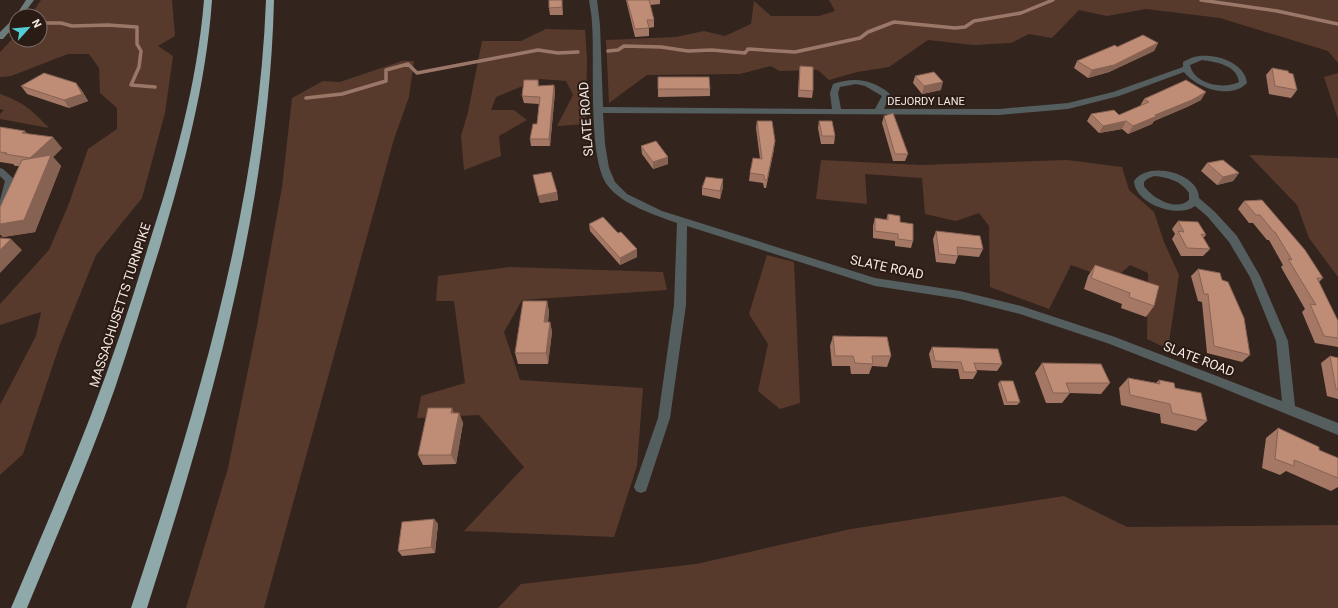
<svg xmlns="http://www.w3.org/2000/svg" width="1338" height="608" viewBox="0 0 1338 608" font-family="Roboto,sans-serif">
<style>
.green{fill:#583a2c}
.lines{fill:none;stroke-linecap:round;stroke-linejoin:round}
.stream{stroke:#9b7768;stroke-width:3.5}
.minor{fill:#545e5f;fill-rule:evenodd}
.secondary{fill:#6c7c7d;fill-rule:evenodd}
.motorway{fill:#8fa8aa;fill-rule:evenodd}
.wall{fill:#a47865}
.shaded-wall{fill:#866253}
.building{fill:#bf8c76;stroke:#866253}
.labels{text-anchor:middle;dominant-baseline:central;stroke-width:4;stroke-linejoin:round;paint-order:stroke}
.far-street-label{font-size:11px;fill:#f5eae5;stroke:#2a1b14}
.street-label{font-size:13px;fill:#f5eae5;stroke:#2a1b14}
</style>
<rect width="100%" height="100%" fill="#34241e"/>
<!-- green -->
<path class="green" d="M41 0H172L175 36 158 46 173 56 165 113 142 198 96 255 60 344 23 454 0 475V405L36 336 41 312 0 325V304L49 250 68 206 88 149 117 129V108L100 93 99 68 89 54H68L11 76 0 77V52L16 35V40H40V16H30Z
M829 0H1338V63L1328 51 1220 18 1146 9 1107 16 1079 10 1052 38 1029 34 1011 43 973 45 928 40 889 67 857 72 829 80 818 70 779 71 771 66 740 74 647 75 609 103 606 40 676 37 704 31 725 36 751 24 754 1 771 16H819L835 11Z
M546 29 585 30 587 59 586 124 557 126 573 95 566 81 540 79 496 97 491 110H514L527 120 499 136 501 156 464 170 461 136 468 112 482 41H521Z
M402 61H414L409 97 394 139 264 608H186L228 468 257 326 282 187 292 98 323 81 340 82Z
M1338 73V119L1324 77Z
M0 94C23 102 32 110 49 128L0 119V114L4 110 0 109Z
M1249 155 1338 158V277L1309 238 1297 205Z
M821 160 920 165 1067 160 1122 167 1129 190 1154 212 1164 242 1179 275 1168 349 1147 339 1148 273 1130 265 1113 280 1071 265 1049 309 990 287 989 226 979 213 956 221 925 214 922 178 865 174 867 204 816 199Z
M767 255 794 262 800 403 780 409 758 391 768 344 749 314Z
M511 267 663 272 667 290 522 300 504 332 520 380 643 388 637 466 614 537 464 531 524 467 479 415 417 418 421 396 465 383 454 301H436L438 276Z
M1064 496 1127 527 1338 525V608H498L521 584 696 564 851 529Z"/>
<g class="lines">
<!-- stream -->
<path class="stream" d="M1201 0 1277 11 1338 24
M40 23H61L72 26 108 25 137 27V44L141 51 139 67 131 85 155 87
M608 51 618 50 624 46 661 47 688 51 712 50 745 53 748 49 795 52 860 38 868 32 894 22 955 28 965 27 974 21 1021 13 1053 0
M306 98 342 94 386 81V70L408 64 417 73 538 50 558 53 578 52"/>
<!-- minor -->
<path class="minor" d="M589 0H597L600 25 603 107 832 109 830 93 833 84C854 77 871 79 889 93L890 95 884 109H999L1068 103 1113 92 1183 67V62C1187 60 1190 58 1194 57 1213 52 1245 62 1247 83 1231 100 1196 88 1184 72L1119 96 1068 109 999 115 603 113 605 144 609 168 615 182 627 194 662 211 875 278 960 291 1021 306 1115 337 1282 401 1276 341 1250 277 1229 242 1207 216 1195 206C1178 219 1135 204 1134 181 1148 160 1199 173 1199 198L1215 212 1237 236 1260 276 1288 341 1295 406 1338 423V435L1215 385 1107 343 1020 314 960 299 875 286 687 226 686 305 670 418 646 491 641 493 636 491 634 487 658 418 674 305 677 223C655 215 623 205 608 186 587 161 595 59 592 24 592 16 590 8 589 0ZM1202 60C1216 62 1237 65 1239 82 1223 90 1194 84 1190 65ZM856 84 865 86 882 96 875 109H841L838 93 840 87ZM1154 176C1168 177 1181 181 1189 193V200C1176 212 1152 198 1144 186V182L1147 179Z
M0 168 3 169 15 180 12 196 3 211 0 212V200L5 181 0 176Z"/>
<!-- secondary -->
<path class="secondary" d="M26 0H34L22 16H16V24L3 39H0V32L15 17Z"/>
<!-- motorway -->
<path class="motorway" d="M204 0H212C206 85 184 166 160 247 145 294 131 341 115 388 89 462 57 535 27 608H11C38 544 66 480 91 415 112 360 131 304 148 247 174 166 197 85 204 0Z
M266 0H274C269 208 210 411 147 608H131C196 411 258 209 266 0Z"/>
</g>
<!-- wall -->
<path class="wall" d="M562 0 563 15H550L549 8Z
M626 0H660V4L650 5 654 20V27L649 28V36L635 37Z
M1158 43 1154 51 1109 72 1088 78 1074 68 1077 61 1117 47Z
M800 66 813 91 812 98 798 97 799 73Z
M1272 68 1289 73 1297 90 1291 98 1269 94 1266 75Z
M915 76 941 90 922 94 913 83Z
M658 77 710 89V96L658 97Z
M538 80 539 86 554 85 555 92 550 146H531L530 139 537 124 539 104 524 103 522 96Z
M76 83 82 91 88 101 69 108 27 94 21 86Z
M1144 99 1201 100 1187 107 1154 121 1152 124 1128 134 1122 129 1099 133 1087 121 1091 114 1119 115 1140 106Z
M884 116 908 154 905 161H893L882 123Z
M757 121 774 149 766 188H764L763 183 749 181 750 173 760 159 756 128Z
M819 121 835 136 834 144H821L818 128Z
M0 127 28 134 62 148 53 157 61 166 35 232 3 237 0 234V207L19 166H15L13 164 0 162Z
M641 146 668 157V164L653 169 642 154Z
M1207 163 1239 173 1233 181 1217 185 1201 171Z
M533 175 557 192 558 200 540 203Z
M723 187 720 199 702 195V188Z
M1262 200 1323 278 1319 282 1338 321V347L1315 343 1302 312 1305 309 1281 267 1283 265 1269 240H1267L1253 223H1249L1238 209 1244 201Z
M888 214 900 222 913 241 911 248 895 246V241L873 238V226L875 218 886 220Z
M1178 221 1206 235 1203 238 1210 249 1203 256H1181L1172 239 1175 234 1172 229Z
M589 224 637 257 620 265 590 231Z
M936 231 983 249 979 257 958 255V256L955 264 936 262 933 239Z
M1095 265 1154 306 1146 317 1121 308 1122 304 1084 289 1088 276Z
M1198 269 1222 280 1250 355 1242 362 1207 353 1202 302 1198 301 1191 276Z
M547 301 549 312 548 322H550L552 332 548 364H518L515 353Z
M833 336 891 356 887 367 872 366 869 374H851L850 366H832L830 346Z
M932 347 1002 364 997 371 976 370 977 372 973 379H960L958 369 932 368 929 354Z
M1330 356 1338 358V399L1327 396 1321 363Z
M1042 363 1110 383 1101 394 1070 393 1062 403H1046L1035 373Z
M1128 378 1156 383 1159 380 1175 388 1207 421 1196 431 1161 423 1160 414 1121 405 1119 388Z
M1000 381 1020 402 1017 405H1004L998 384Z
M459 413 463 423 456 464 423 465 418 455Z
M1278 428 1319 450 1338 458V487L1331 491 1286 471 1280 475 1262 468 1266 438Z
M434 519 438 524 435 553 402 556 398 551Z"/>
<!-- shaded-wall -->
<path class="shaded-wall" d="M1158 43 1154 51 1109 72 1088 78 1092 70Z
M943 82 941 90 922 94 924 86Z
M76 83 82 91 88 101 69 108 64 100Z
M554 85 555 92 550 146 549 139Z
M1206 92 1201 100 1187 107 1154 121 1152 124 1128 134 1133 126 1155 115Z
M1126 121 1122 129 1099 133 1103 126Z
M25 131 35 142 22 133Z
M53 137 62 148 53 157 61 166 35 232 3 237 0 234V224L40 169 30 158Z
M775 141 774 149 766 188 767 180Z
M668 157V164L653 169V162Z
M1239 173 1233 181 1217 185 1223 177Z
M723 179V187L720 199V191Z
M557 192 558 200 540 203 538 196Z
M11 239 22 250 0 273V250Z
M637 249V257L620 265V258Z
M547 301 549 312 547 332 544 322Z
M550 322 552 332 548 364 546 353Z
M452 408 456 418 451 413Z
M459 413 463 423 456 464 451 455Z
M434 519 438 524 435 553 431 547Z"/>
<!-- building -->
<path class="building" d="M549 0H562V7L549 8Z
M627 0H649L654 20H647L649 28 635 29Z
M1143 35 1158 43 1114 65 1092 70 1077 61 1115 45 1117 47Z
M800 66 813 67V91L799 90Z
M1272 68 1288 71 1289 73 1293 74 1297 90 1275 86Z
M934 72 943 82 924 86 915 76Z
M44 73 76 83 82 94 64 100 21 86Z
M658 77H709L710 89H658Z
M524 80H538V86L554 85 549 139H530L533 124H537L540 97 522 96Z
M1186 80 1206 92 1192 100 1155 115 1157 116 1133 126 1126 121 1103 126 1091 114 1114 110 1119 115 1149 102 1144 99Z
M893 113 908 154H895L884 116Z
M757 121H772L775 141 767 180H765L764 175 750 173 753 158 762 159Z
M819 121H832L835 136H822Z
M0 127 25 131 22 133 53 137 30 158 5 154 7 153 0 152Z
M656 141 668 157 653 162 641 146Z
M51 155 24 220 0 224V207L22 160Z
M1223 160 1239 173 1223 177 1207 163Z
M551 172 557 192 538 196 533 175Z
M706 177 723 179 720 191 702 188Z
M1262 200 1305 250 1323 278H1317L1338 321V338L1324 336 1310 304 1316 305 1288 259 1292 260 1275 232H1274L1260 215H1256L1244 201Z
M888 214 900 216V222L913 224V241L898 239V234L875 231V218L888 220Z
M603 217 618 233 621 232 637 249 620 258 589 224Z
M1178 221 1198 222 1206 235 1201 234 1210 249 1187 248 1178 231 1184 232Z
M936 231 980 236 983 249 957 247 958 256 939 254Z
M0 238 11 239 0 250Z
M1095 265 1159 286 1154 306 1129 297 1130 293 1091 278Z
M1198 269 1220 273 1222 280 1228 282 1244 318 1250 355 1214 346 1208 294H1204Z
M523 301H547L544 322H550L546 353H515Z
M833 336 887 337 891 356H872L873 364 855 363 853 356H835Z
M932 347 998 349 1002 364 974 363 977 372H964L961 362 935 361Z
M1330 356 1338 358V390L1336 389Z
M1042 363 1101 364 1110 383H1066L1070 393H1053Z
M1128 378 1160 384 1159 380 1174 383 1175 388 1201 393 1207 421 1172 413 1170 404 1130 395Z
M1000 381H1013L1020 402H1007Z
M428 408H452L451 413H459L451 455H418Z
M1278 428 1319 447V450L1338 458V478L1294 460V466L1275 459Z
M434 519 431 547 398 551 402 522Z"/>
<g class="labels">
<!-- far-street labels -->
<g class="far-street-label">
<text x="926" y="101">DEJORDY LANE</text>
</g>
<!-- street labels -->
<g class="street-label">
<text transform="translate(586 119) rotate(-94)">SLATE ROAD</text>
<text transform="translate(887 267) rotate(12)">SLATE ROAD</text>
<text transform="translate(120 305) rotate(-72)">MASSACHUSETTS TURNPIKE</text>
<text transform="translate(1199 359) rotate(21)">SLATE ROAD</text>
</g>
</g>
<!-- north arrow -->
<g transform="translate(28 28) rotate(63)"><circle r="19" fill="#2a1b14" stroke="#7b6e68"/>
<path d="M0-3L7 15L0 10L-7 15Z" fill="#52ccd5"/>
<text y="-6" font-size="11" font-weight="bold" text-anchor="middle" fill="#f5eae5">N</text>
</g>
</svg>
